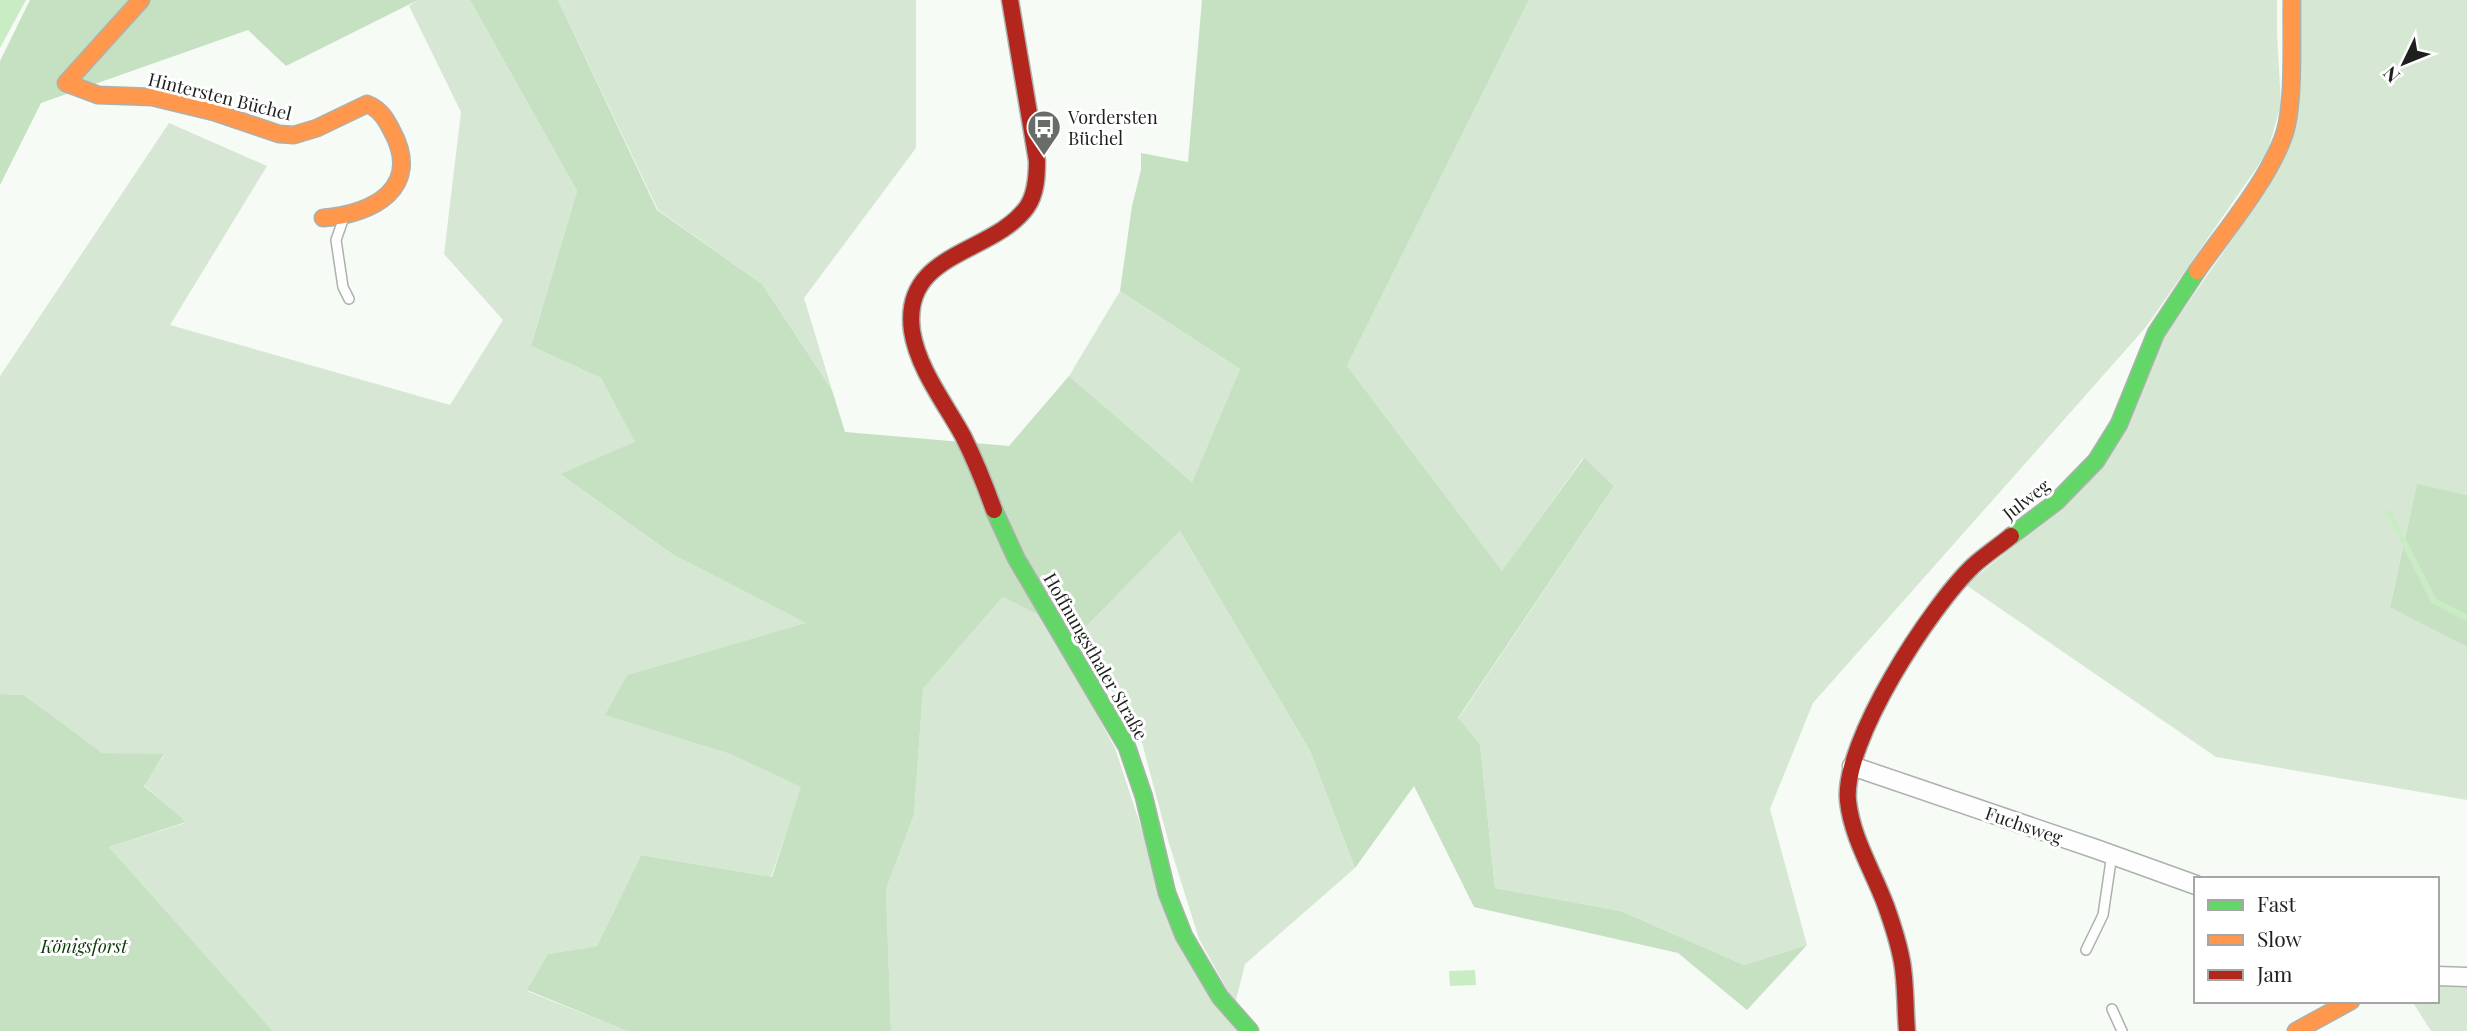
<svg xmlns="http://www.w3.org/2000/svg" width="2467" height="1031" viewBox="0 0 2467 1031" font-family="'Playfair Display',serif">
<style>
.green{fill:#d6e8d3}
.forest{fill:#c5e1c2}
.water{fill:#c9ecc5}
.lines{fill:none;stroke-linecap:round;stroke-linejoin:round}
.stream{stroke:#c9ecc5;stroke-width:6}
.lane-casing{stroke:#adb1ad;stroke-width:12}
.street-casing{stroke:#adb1ad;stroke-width:21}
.fast-casing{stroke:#adb1ad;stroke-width:19}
.slow-casing{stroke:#adb1ad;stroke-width:19}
.jam-casing{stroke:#adb1ad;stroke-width:19}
.lane{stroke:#fefefe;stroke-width:9}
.street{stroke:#fefefe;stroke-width:18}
.fast{stroke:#63d668;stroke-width:16}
.slow{stroke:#ff974d;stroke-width:16}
.jam{stroke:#b3261e;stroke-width:16}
.labels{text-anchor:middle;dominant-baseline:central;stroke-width:6;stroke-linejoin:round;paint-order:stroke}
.street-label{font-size:18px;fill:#1d201d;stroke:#fff}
.poi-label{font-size:18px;fill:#1d201d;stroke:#fff;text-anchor:start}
.park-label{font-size:18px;font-style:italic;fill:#0b3a08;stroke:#fff}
</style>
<rect width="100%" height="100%" fill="#f6fbf5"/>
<!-- green -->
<path class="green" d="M418 0H470L577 191 531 346 601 378 636 443 560 474 672 554 807 623 627 675 606 715 730 754 802 787 771 877 641 855 597 946 548 954 527 991 627 1031H273L109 847 185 823 144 785 164 755 101 753 24 695 0 694V376L169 123 267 166 170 325 450 405 503 320 444 254 461 112 409 6Z
M558 0H916V148L804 298 832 390 762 284 658 210Z
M1529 0H2277V33L2281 105 2267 153 2146 327 1813 703 1770 809 1807 945 1744 965 1621 911 1495 888 1480 744 1458 719 1614 486 1583 458 1502 572 1347 366Z
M2302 0H2467V495L2417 485 2390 606 2467 647V800L2216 757 1966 585 2063 506 2160 343 2268 188Z
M1120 291 1240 369 1192 482 1069 376Z
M1180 531 1310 751 1355 868 1245 964 1235 1004 1199 939 1168 840 1141 739 1078 635Z
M1004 596 1045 618 1115 748 1142 830 1240 1031H891L886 889 914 815 923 689Z
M2467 985V1031H2431L2412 1001H2437V986Z"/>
<!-- forest -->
<path class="forest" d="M30 0H418L286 66 248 30 41 103 0 185V61Z
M470 0H558L657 210 762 284 832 390 845 432 1009 446 1069 376 1192 482 1240 369 1120 291 1132 206 1141 170V153L1188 162 1202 0H1529L1347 366 1502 571 1584 458 1614 486 1458 718 1480 744 1495 888 1621 911 1744 965 1807 945 1747 1010 1678 953 1474 907 1414 786 1355 868 1310 751 1180 531 1078 635 1003 597 923 689 914 815 886 889 891 1031H627L527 990 548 954 597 946 641 855 772 877 801 787 730 754 605 715 627 675 806 623 672 554 560 474 635 442 601 378 531 346 577 191Z
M2417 484 2467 495V647L2390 607Z
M0 694 24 695 102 753 164 754 144 786 186 822 109 847 273 1031H0Z"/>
<!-- water -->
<path class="water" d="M0 0H26L0 48Z
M1475 970 1476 985 1450 986 1449 971Z"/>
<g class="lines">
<!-- stream -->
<path class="stream" d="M2389 513 2434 601 2467 618"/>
<!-- lane casing -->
<g class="lane-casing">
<path id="lane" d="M343 220 336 240 343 287 349 299
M2086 950 2103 915 2112 854
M2112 1009 2122 1031"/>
</g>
<!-- street casing -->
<g class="street-casing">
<path id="street" d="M1852 766 2096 849 2196 885
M2437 976 2467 977"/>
</g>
<!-- fast casing -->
<g class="fast-casing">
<path id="fast" d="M994 510 1016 558 1127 747 1144 797 1167 893 1184 936 1220 997 1250 1031
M2011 536 2056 502 2096 461 2119 424 2156 333 2197 271"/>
</g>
<!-- slow casing -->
<g class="slow-casing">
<path id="slow" d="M141 0 66 83 98 95 152 97 214 112 279 134 294 135 317 128 367 104C380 109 386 119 392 131 423 188 373 214 323 218
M2197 271C2225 231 2269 179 2284 135 2295 102 2291 36 2292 0
M2296 1031 2351 1001"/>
</g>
<!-- jam casing -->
<g class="jam-casing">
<path id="jam" d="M994 510C985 485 975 460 963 436 945 403 918 369 912 331 901 251 993 255 1027 207 1036 194 1037 177 1037 161L1010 0
M1907 1031C1905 1008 1906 984 1902 962 1899 944 1892 923 1886 906 1873 871 1852 838 1848 801 1842 742 1931 606 1973 566 1985 555 1999 546 2011 536"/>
</g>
<!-- lane -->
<use href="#lane" class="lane"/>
<!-- street -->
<use href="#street" class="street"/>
<!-- fast -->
<use href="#fast" class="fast"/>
<!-- slow -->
<use href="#slow" class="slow"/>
<!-- jam -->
<use href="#jam" class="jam"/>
</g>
<!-- icons -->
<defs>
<g id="bus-pin" transform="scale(1.75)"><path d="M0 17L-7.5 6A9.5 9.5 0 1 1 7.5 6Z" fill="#696d69" stroke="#fff"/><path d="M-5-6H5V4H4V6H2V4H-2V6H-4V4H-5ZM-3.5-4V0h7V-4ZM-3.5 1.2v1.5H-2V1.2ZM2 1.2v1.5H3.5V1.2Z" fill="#fff"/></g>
</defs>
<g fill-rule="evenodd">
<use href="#bus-pin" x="1044" y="127"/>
</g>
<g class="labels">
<!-- street labels -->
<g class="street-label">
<text transform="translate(220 96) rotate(14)">Hintersten Büchel</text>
<text transform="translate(2026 499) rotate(-38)">Julweg</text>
<text transform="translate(1096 656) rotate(60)">Hoffnungsthaler Straße</text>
<text transform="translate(2024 825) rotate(19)">Fuchsweg</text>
</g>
<!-- poi labels -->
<g class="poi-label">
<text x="1068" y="117">Vordersten<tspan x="1068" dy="21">Büchel</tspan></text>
</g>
<!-- park labels -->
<g class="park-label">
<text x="84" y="946">Königsforst</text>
</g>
</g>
<!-- legend -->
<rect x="2194" y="877" width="245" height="126" fill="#ffffff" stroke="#a5a6a5" stroke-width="2"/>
<rect x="2208" y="900" width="35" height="10" fill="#63d668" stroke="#a5a6a5" stroke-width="2"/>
<text x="2257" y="912" font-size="21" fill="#1d201d">Fast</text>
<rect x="2208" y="935" width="35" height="10" fill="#ff974d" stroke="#a5a6a5" stroke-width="2"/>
<text x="2257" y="947" font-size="21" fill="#1d201d">Slow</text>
<rect x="2208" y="970" width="35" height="10" fill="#b3261e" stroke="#a5a6a5" stroke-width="2"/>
<text x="2257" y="982" font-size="21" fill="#1d201d">Jam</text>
<!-- north arrow -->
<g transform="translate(2404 63) rotate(227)" stroke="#ffffff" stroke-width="5" paint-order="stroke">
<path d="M0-5L12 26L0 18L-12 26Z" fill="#1d201d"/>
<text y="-10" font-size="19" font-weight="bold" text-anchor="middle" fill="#1d201d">N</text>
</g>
</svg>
